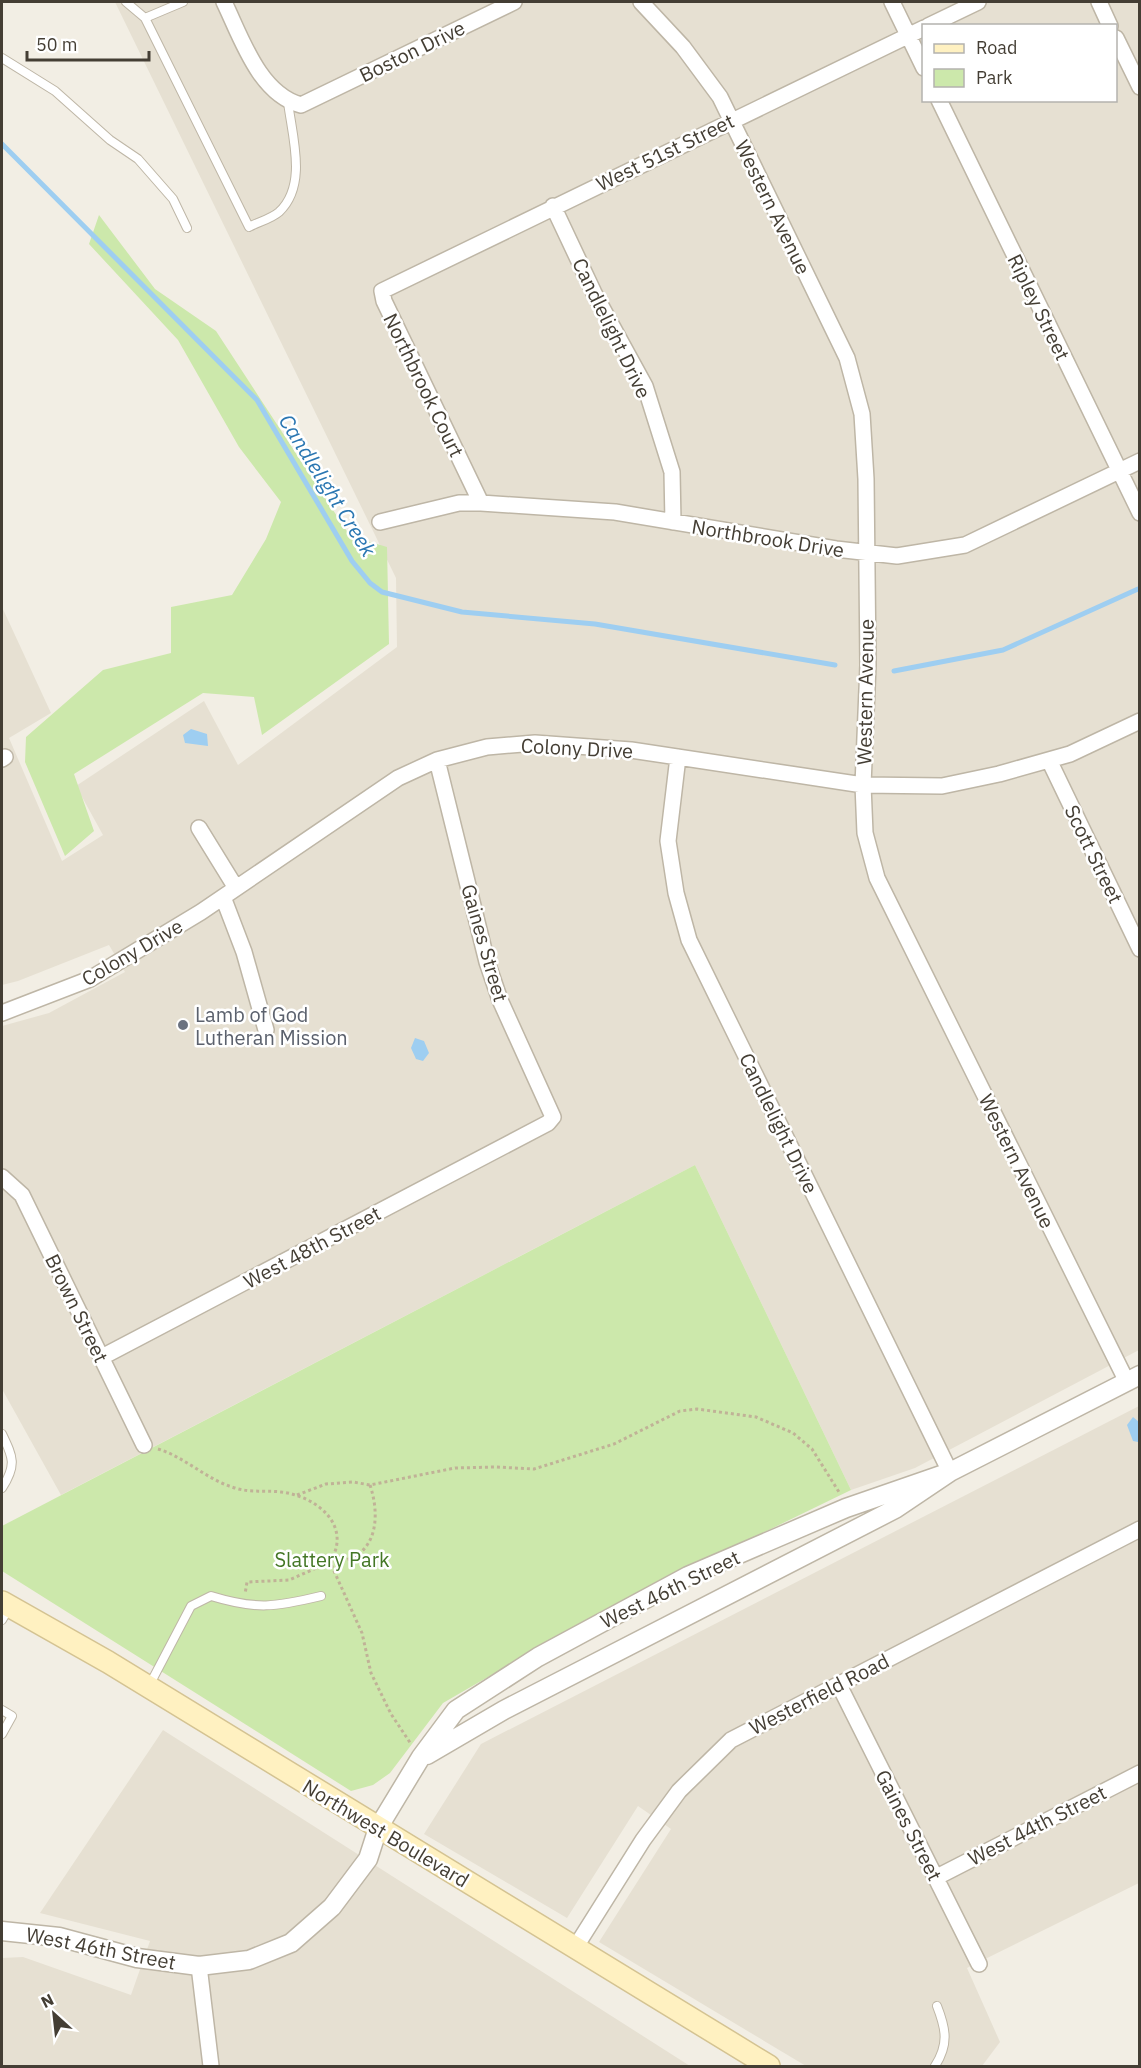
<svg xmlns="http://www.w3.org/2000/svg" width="1141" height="2068" viewBox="0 0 1141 2068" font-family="'IBM Plex Sans',sans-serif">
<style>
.residential{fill:#e6e0d2;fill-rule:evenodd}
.green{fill:#cce8ab}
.water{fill:#9ecef1}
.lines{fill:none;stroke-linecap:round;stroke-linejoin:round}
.stream{stroke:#9ecef1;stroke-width:5}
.service-casing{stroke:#beb6a6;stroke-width:10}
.minor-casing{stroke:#beb6a6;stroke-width:18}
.tertiary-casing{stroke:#beb6a6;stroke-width:21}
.secondary-casing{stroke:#d4c392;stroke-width:24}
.path{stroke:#c0b297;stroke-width:3;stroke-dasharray:3 3;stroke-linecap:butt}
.service{stroke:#fff;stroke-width:8}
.minor{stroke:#fff;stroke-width:15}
.tertiary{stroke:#fff;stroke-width:18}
.secondary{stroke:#fff1c1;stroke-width:21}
.worship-dot{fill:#6b7280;stroke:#fff;stroke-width:2}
.labels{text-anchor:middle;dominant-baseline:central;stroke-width:5;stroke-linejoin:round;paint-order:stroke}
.street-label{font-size:20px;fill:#443e34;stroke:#fff}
.worship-label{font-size:20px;fill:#5b616d;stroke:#fff;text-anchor:start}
.park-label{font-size:20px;fill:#447726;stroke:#fff}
.water-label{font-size:21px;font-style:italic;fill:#2b77b2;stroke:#fff}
</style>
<rect width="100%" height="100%" fill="#f2eee4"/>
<!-- residential -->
<path class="residential" d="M115 2H1139V1350L915 1468 851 1490 695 1165 61 1495 2 1389V1026L49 1013 125 972 109 945 18 981 2 985V607L51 713 9 738 62 861 103 835 76 786 204 701 238 765 397 647 396 578ZM924 26H1116V100H924Z
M1139 1406V1883L967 1968 1000 2042 982 2066H806L599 1942 671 1829 638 1806 567 1918 424 1834 481 1744Z
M163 1730 690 2066H2V1958L23 1957 131 1995 150 1941 40 1913Z"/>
<!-- green -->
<path class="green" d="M99 215 155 289 216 331 350 536 387 547 389 644 262 735 254 697 203 693 74 774 94 831 65 856 25 762 26 737 103 670 171 653V607L232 595 266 539 281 502 239 447 178 340 89 244Z
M695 1165 851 1490 600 1612 443 1703 390 1773 373 1785 351 1791 2 1571V1526Z"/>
<!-- water -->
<path class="water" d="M191 729 207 734 208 746 185 743 183 735Z
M415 1038 424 1041 429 1053 423 1061 416 1059 411 1048Z
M1133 1417 1139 1422 1138 1442 1133 1441 1127 1425Z"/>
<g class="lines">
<!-- stream -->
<path class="stream" d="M2 144 257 400 352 561 370 583 382 592 462 612 595 624 835 665
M894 671 1003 650 1138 589"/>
<!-- service casing -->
<g class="service-casing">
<path id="service" d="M126 2 145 18 249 227C258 222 271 219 279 212 308 185 292 136 288 102
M145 18 183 2
M2 58 55 91 110 140 138 159 173 199 187 228
M2 1434C13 1457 17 1465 2 1488
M2 1620 9 1608
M149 1686 191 1606 211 1596C257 1610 275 1607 321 1596
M2 1710 12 1716 2 1734
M935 2066C949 2044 946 2029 937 2006"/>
</g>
<!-- minor casing -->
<g class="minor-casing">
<path id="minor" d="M224 2C241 37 259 94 301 105L514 2
M641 2 683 47 720 97 847 358 862 414 866 479 868 665 863 785 865 833 877 878 1127 1382
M892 2 924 68
M1099 2 1110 26
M928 26 978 2
M1116 38 1140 87
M939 100 1140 513
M553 206 594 293 645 386 672 472 673 522
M481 503 384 301 382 291 924 28
M380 522 459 503H481L615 512 836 549 897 556 965 545 1140 461
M678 757 668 841 676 893 689 940 950 1472
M2 759 5 757
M1049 760 1140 949
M199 828 236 888
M223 897 244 952 266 1030
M2 1013 90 979 201 912 398 778 437 760 487 747 535 743 631 750 863 785 942 786 999 774 1070 754 1140 721
M2 1177 22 1195 144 1445
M102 1357 548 1123 553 1117 500 1000 487 962 437 760
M839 1685 979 1964
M935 1878 1140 1773
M575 1948 643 1840 679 1791 731 1740 1140 1529
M199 1966 211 2066"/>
</g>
<!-- tertiary casing -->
<g class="tertiary-casing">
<path id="tertiary" d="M427 1755 504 1710 895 1509 950 1472 1140 1375
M2 1931 59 1937 137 1958 199 1966 249 1960 291 1943 332 1907 368 1859 378 1828 421 1757 456 1710 538 1657 688 1576 846 1508 950 1472"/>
</g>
<!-- secondary casing -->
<g class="secondary-casing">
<path id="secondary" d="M2 1602 108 1662 769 2066"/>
</g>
<!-- path -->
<path class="path" d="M158 1449C185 1457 207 1480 235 1488 251 1493 265 1490 281 1492 316 1496 353 1525 330 1562L289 1580 247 1582 245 1594
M370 1485C382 1521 375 1562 330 1562L362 1633 371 1673 391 1714 411 1744
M297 1495 326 1484 353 1482 370 1485 455 1468 496 1467 534 1469 614 1444 680 1411 697 1409 756 1417 793 1433 812 1449 839 1492"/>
<!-- service -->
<use href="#service" class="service"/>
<!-- minor -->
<use href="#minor" class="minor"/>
<!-- tertiary -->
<use href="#tertiary" class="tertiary"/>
<!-- secondary -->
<use href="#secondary" class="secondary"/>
</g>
<!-- markers -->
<circle class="worship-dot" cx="183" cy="1025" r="6"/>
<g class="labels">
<!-- street labels -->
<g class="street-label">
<text transform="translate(412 51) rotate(-26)">Boston Drive</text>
<text transform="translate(665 152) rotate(-26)">West 51st Street</text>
<text transform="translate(773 207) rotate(64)">Western Avenue</text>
<text transform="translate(1039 307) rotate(64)">Ripley Street</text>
<text transform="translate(612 328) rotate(64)">Candlelight Drive</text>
<text transform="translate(424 385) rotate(64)">Northbrook Court</text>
<text transform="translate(768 538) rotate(9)">Northbrook Drive</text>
<text transform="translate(865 692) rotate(-89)">Western Avenue</text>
<text transform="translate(577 748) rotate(3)">Colony Drive</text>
<text transform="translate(1094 854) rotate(64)">Scott Street</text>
<text transform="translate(485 943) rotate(74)">Gaines Street</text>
<text transform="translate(132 952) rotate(-30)">Colony Drive</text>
<text transform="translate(779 1123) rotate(64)">Candlelight Drive</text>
<text transform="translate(1017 1161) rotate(64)">Western Avenue</text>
<text transform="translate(312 1247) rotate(-28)">West 48th Street</text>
<text transform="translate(77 1308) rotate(64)">Brown Street</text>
<text transform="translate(670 1589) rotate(-26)">West 46th Street</text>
<text transform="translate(819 1694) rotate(-27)">Westerfield Road</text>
<text transform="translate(909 1825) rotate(63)">Gaines Street</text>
<text transform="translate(1037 1825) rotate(-27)">West 44th Street</text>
<text transform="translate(386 1833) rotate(31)">Northwest Boulevard</text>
<text transform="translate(101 1948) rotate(11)">West 46th Street</text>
</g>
<!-- worship labels -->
<g class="worship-label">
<text x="195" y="1014">Lamb of God<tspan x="195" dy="23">Lutheran Mission</tspan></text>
</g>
<!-- park labels -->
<g class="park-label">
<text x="332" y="1559">Slattery Park</text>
</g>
<!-- water labels -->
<g class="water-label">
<text transform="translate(328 485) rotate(58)">Candlelight Creek</text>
</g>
</g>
<!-- border -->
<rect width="1141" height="2068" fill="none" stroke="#443e34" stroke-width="6"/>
<!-- legend -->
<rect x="922" y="24" width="195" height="78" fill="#ffffff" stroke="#b4b2ae" stroke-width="1.5"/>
<rect x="934" y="44" width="30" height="9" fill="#fff1c1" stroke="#b4b2ae" stroke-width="1.5"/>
<text x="976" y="54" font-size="18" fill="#443e34">Road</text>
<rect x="934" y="69" width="30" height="18" fill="#cce8ab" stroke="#b4b2ae" stroke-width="1.5"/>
<text x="976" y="84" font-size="18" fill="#443e34">Park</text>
<!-- north arrow -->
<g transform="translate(54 2014) rotate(333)" stroke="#ffffff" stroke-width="4.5" paint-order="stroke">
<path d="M0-4.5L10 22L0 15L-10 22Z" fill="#443e34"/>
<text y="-9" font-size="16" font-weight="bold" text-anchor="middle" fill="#443e34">N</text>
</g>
<!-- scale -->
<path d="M27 51v9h122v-9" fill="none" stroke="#443e34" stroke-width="3"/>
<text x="36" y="51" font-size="18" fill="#443e34" stroke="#ffffff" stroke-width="4.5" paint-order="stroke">50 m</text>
</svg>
